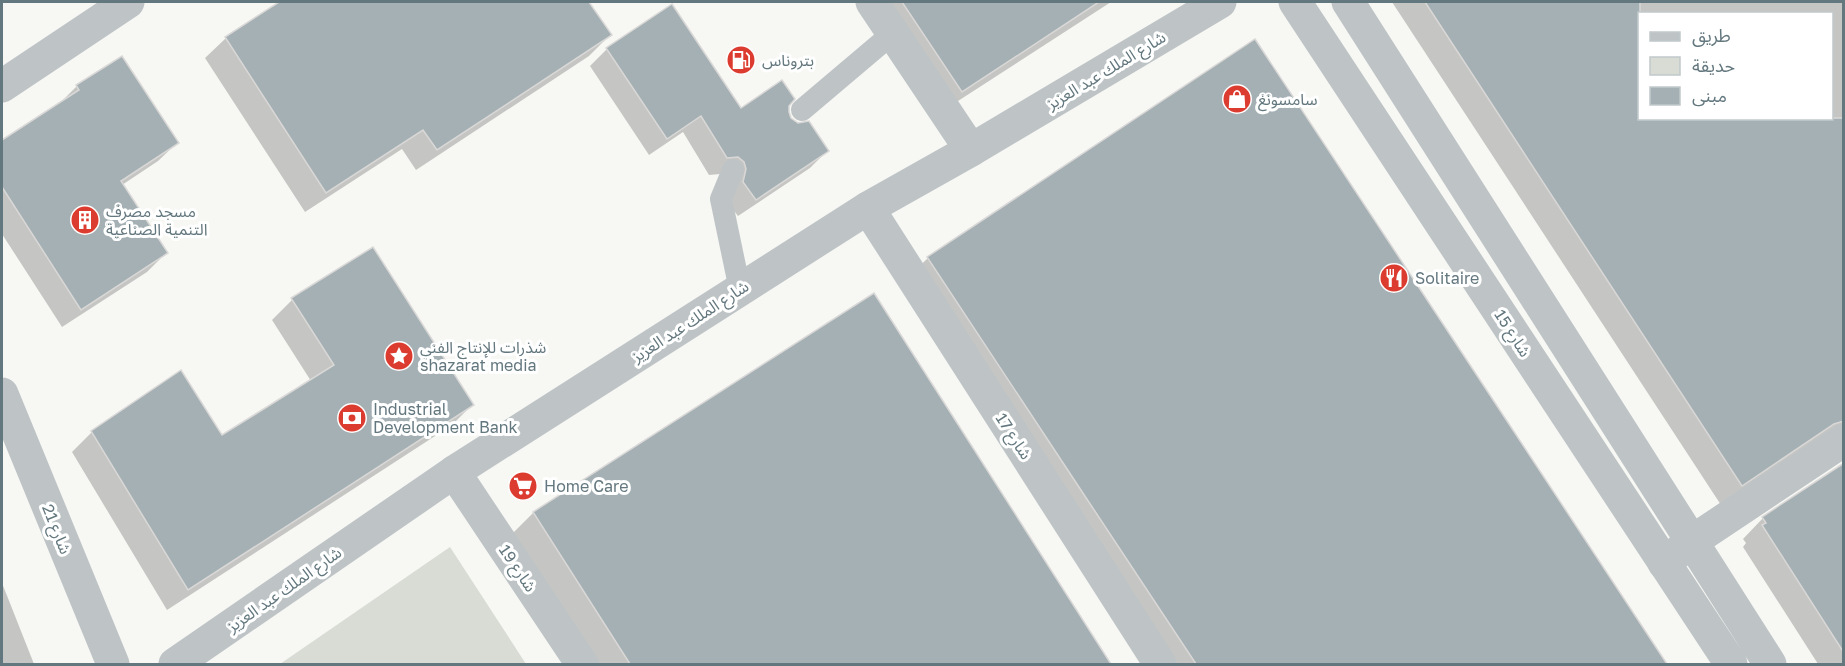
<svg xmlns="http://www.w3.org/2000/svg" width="1845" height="666" viewBox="0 0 1845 666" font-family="'Golos Text','Noto Sans Arabic',sans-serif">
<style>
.green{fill:#d8dcd4}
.shadow{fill:#0003;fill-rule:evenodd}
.building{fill:#a5b0b4;stroke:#d9d8d7;stroke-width:1.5}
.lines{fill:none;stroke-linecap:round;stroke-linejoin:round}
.service{stroke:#bec4c6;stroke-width:22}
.minor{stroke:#bec4c6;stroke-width:33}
.tertiary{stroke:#bec4c6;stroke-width:33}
.labels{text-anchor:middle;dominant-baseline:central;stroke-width:6;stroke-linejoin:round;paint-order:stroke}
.poi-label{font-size:16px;fill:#63777e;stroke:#fff;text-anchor:start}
.street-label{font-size:16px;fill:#63777e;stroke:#fff}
</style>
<rect width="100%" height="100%" fill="#f7f7f4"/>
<!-- green -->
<path class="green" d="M450 547 526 664H280Z"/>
<!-- shadow -->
<path class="shadow" d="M281 2H464L472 12 488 2H587L610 35 589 56 416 170 402 149 305 212 205 58 226 38Z
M868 2H1111L941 112Z
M1392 2H1844V664H1818L1743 547 1746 543 1743 539 1763 518 1842 466 1843 461 1840 451 1721 505ZM1640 14H1832V118H1640Z
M671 6 740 110 788 105 790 119 827 151 810 168 738 216 726 200 720 174 709 175 683 132 649 155 590 66 607 49Z
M1254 42 1665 664H1162L907 278 928 258Z
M77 86 177 143 158 161 122 185 166 253 147 272 62 327 2 234V141L59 104Z
M874 295 1109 664H597L513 533 533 513Z
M292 300 472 405 452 425 167 610 72 452 92 432 222 437 311 381 272 320Z
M2 583 34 664H2Z"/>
<!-- building -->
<path class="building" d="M279 2H589L612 35 437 150 423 130 326 193 225 37Z
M902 2H1099L962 92Z
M1425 2H1640V118H1844V421L1834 424 1742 486Z
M672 4 741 108 782 80 795 99 789 106V112L791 118 798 123 809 121 829 151 756 200 743 182 746 169 744 162 738 157 727 158 701 116 667 139 606 48Z
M1255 39 1474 371 1667 664H1196L1073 478 927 257Z
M122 56 179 143 121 181 168 253 81 310 2 187V140L79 90 76 85Z
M373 247 474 405 188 590 91 431 181 370 222 435 334 365 291 298Z
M874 293 1111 664H630L533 512Z
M1844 463V653L1762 525 1766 523 1762 517Z"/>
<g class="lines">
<!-- service -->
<path class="service" d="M802 110 893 33
M733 170 721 199 740 290"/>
<!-- minor -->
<path class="minor" d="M872 2 971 150
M2 86 128 2
M868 208 1160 664
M454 472 582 664
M1664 563 1691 542 1844 440"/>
<!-- tertiary -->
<path class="tertiary" d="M1295 2 1731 664
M1348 2 1770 664
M2 394 113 664
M175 664 454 472 868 208 971 150 1220 2"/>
</g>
<!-- icons -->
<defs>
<g id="fuel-disc" transform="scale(1.5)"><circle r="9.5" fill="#dc3c2f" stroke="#fff"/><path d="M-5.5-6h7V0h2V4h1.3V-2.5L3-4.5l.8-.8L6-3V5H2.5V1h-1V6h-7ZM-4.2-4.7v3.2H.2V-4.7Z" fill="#fff"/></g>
<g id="shop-disc" transform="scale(1.5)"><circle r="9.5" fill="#dc3c2f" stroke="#fff"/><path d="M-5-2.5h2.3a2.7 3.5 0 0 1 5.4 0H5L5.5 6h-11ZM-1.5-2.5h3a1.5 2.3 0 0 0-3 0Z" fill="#fff"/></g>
<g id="building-disc" transform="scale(1.5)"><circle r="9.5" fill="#dc3c2f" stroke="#fff"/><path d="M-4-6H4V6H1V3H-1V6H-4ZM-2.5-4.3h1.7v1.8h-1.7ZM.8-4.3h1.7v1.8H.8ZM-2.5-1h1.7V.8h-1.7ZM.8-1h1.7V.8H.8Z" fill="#fff"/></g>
<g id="restaurant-disc" transform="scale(1.5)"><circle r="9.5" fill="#dc3c2f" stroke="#fff"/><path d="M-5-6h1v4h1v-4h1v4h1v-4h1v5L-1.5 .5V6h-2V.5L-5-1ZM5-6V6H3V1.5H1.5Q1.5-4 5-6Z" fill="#fff"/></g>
<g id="sight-disc" transform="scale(1.5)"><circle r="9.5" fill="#dc3c2f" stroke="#fff"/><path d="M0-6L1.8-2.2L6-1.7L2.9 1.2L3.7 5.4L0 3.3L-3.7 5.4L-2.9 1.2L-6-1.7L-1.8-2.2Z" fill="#fff"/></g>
<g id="bank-disc" transform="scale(1.5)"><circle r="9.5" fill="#dc3c2f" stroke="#fff"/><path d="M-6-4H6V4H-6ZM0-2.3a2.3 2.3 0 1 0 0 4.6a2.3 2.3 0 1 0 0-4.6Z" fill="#fff"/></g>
<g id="supermarket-disc" transform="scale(1.5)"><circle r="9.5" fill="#dc3c2f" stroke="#fff"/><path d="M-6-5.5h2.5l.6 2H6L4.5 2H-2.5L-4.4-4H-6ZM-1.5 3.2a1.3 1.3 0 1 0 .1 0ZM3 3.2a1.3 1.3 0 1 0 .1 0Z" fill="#fff"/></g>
</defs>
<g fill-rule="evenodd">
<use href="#fuel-disc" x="741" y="60"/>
<use href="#shop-disc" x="1237" y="99"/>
<use href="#building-disc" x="85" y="220"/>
<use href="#restaurant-disc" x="1394" y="278"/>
<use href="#sight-disc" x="399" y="356"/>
<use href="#bank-disc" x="352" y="418"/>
<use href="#supermarket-disc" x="523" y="486"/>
</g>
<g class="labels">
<!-- poi labels -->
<g class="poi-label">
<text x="762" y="60">بتروناس</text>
<text x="1258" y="99">سامسونغ</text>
<text x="106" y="211">مسجد مصرف<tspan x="106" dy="18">التنمية الصناعية</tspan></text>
<text x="1415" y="278">Solitaire</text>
<text x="420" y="347">شذرات للإنتاج الفني<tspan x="420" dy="18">shazarat media</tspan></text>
<text x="373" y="409">Industrial<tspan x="373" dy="18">Development Bank</tspan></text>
<text x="544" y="486">Home Care</text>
</g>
<!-- street labels -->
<g class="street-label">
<text transform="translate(1106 70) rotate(-31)">شارع الملك عبد العزيز</text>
<text transform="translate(690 321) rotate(-33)">شارع الملك عبد العزيز</text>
<text transform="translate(1513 333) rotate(57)">شارع 15</text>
<text transform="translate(1014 436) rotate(57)">شارع 17</text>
<text transform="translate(57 529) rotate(68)">شارع 21</text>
<text transform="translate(518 568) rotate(56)">شارع 19</text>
<text transform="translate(284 589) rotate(-35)">شارع الملك عبد العزيز</text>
</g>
</g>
<!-- border -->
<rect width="1845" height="666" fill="none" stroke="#63777e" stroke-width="6"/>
<!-- legend -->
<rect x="1638" y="12" width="195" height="108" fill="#ffffff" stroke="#c1c9cb" stroke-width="1.5"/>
<rect x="1650" y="32" width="30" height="9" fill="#bec4c6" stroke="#c1c9cb" stroke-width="1.5"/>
<text x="1692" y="42" font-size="18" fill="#63777e">طريق</text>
<rect x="1650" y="57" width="30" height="18" fill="#d8dcd4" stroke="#c1c9cb" stroke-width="1.5"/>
<text x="1692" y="72" font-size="18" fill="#63777e">حديقة</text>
<rect x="1650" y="87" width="30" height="18" fill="#a5b0b4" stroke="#c1c9cb" stroke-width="1.5"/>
<text x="1692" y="102" font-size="18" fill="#63777e">مبنى</text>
</svg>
